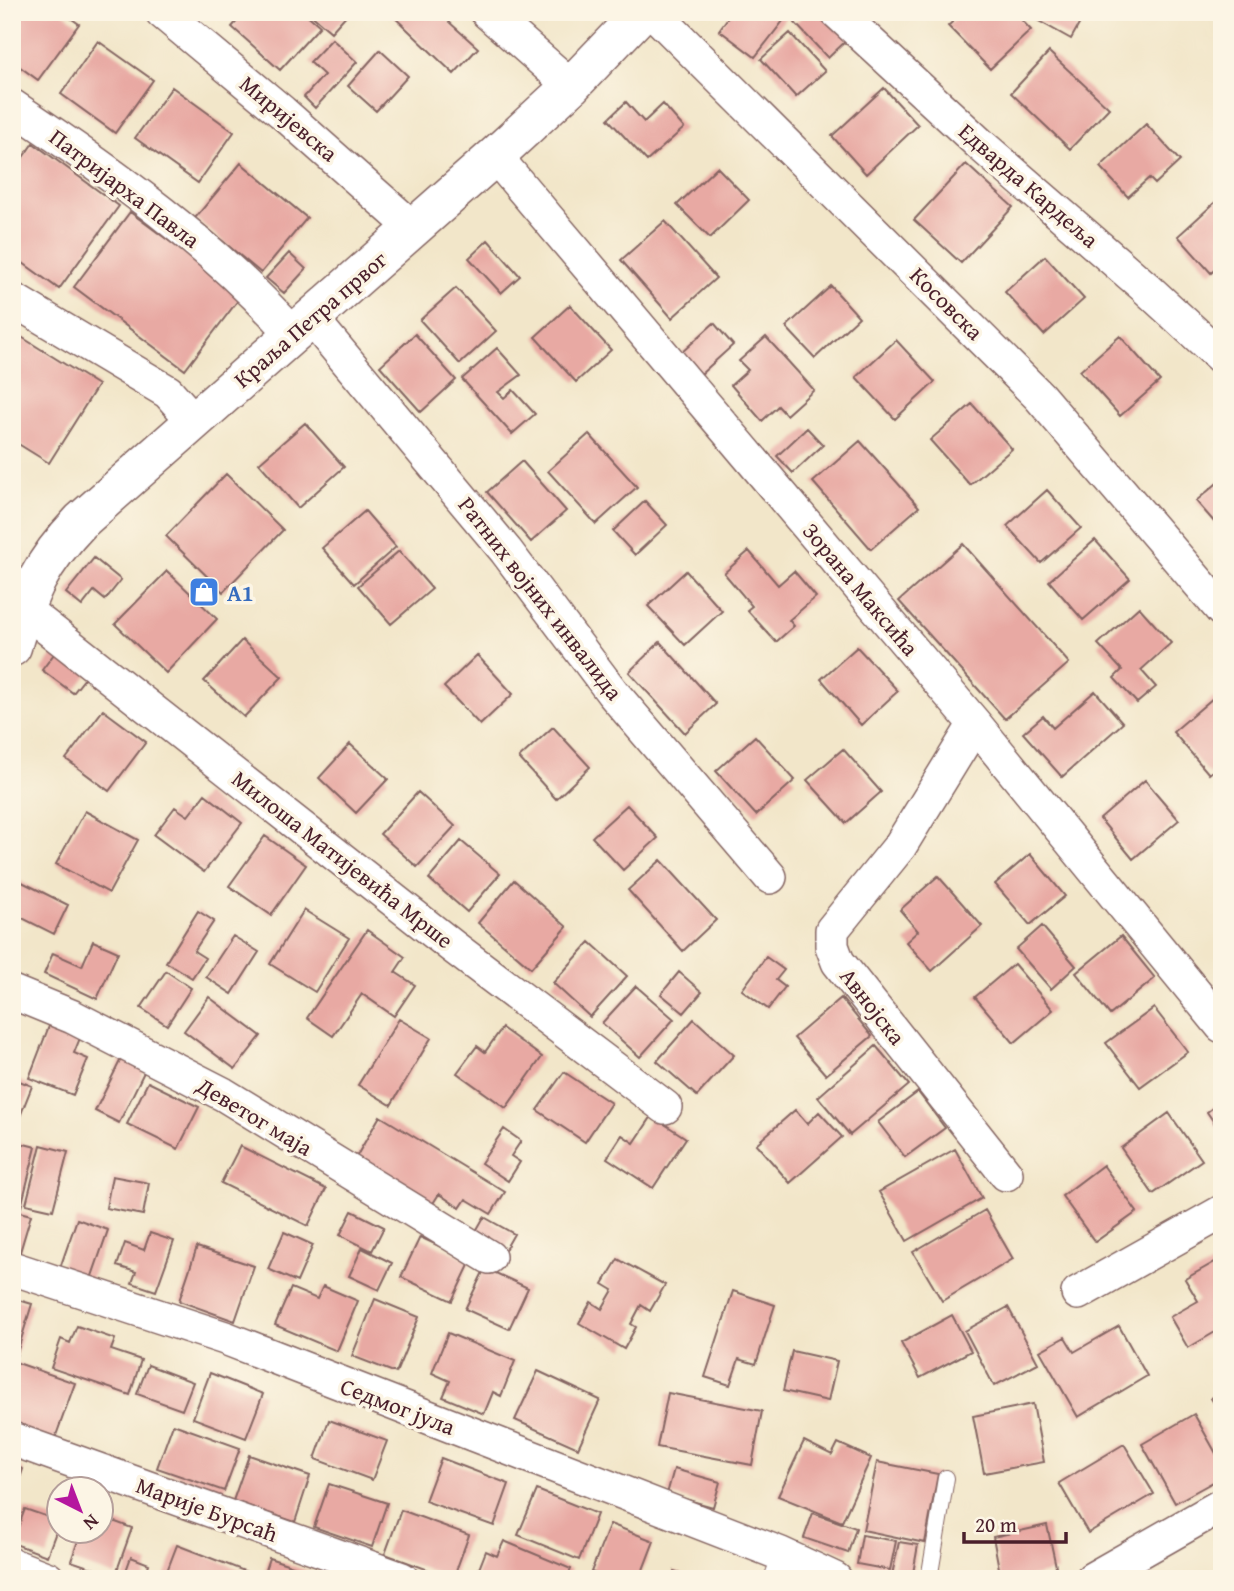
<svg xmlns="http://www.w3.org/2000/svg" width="1234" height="1591" viewBox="0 0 1234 1591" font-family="'Gentium Book Plus',serif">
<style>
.building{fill:#e8a9a3}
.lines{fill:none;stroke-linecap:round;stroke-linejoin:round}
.service-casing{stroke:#856562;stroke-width:18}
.minor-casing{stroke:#856562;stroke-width:36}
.tertiary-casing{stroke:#856562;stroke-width:41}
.service{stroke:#fff;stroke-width:16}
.minor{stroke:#fff;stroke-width:33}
.tertiary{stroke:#fff;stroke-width:38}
.labels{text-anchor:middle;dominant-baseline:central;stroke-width:7;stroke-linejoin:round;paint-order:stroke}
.street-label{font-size:23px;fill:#4a1f2b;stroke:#fcf5e5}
.shop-label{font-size:23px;font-weight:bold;fill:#366cbe;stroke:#fcf5e5;text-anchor:start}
</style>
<rect width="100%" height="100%" fill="#fcf5e5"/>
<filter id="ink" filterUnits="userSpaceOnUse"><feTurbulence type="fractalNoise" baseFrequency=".0143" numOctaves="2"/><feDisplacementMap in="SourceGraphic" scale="14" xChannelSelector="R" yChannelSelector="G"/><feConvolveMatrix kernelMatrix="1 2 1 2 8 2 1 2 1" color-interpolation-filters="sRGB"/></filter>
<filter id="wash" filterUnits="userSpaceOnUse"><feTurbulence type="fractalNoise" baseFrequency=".00686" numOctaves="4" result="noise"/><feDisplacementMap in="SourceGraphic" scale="28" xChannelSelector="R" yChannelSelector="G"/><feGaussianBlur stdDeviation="1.57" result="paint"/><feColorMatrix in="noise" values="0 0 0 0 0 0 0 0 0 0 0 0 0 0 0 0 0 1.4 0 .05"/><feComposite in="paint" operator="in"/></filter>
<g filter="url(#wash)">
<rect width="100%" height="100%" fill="#f2e6c9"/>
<g id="blocks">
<!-- building -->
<path class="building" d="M12 12H62L79 24 38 80 12 61Z
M245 12H304L320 26 280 70 232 27Z
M308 12H349L331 32Z
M389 12H458L449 22 478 48 454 74Z
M732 12H790L755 57 719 30Z
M806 12H826L850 37 828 58 795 23Z
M963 12H1014L1031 30 990 69 948 26Z
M1032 12H1086L1071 39 1030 16Z
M790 33 825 71 796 97 761 59Z
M332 39 357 62 315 108 304 97 324 75 310 62Z
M98 41 153 80 115 133 61 94Z
M380 50 408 76 376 111 348 86Z
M1049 52 1109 108 1070 149 1011 93Z
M172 87 234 132 198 183 135 138Z
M884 88 918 125 866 174 832 136Z
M626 102 644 122 663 104 684 128 647 161 608 119Z
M1146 124 1180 161 1155 184 1149 178 1128 197 1100 167Z
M33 143 119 206 59 289 12 255V173Z
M241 163 307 218 261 273 195 218Z
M966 164 1013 207 961 263 914 220Z
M717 167 749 200 710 238 677 205Z
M1222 196V263L1211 273 1178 236Z
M130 212 242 295 185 370 74 287Z
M665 221 716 278 672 318 621 260Z
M488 240 520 276 501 293 469 258Z
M289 253 306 269 284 293 266 278Z
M1045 256 1084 299 1044 335 1005 292Z
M831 286 859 317 815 358 786 327Z
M456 288 496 331 460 364 420 320Z
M570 305 611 350 576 382 535 337Z
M714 323 733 345 701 374 682 352Z
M15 333 98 385 49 463 12 440V338Z
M415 334 456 380 421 412 380 366Z
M1120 336 1160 381 1120 416 1080 371Z
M766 337 814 390 786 415 778 406 762 421 731 385 748 370 739 361Z
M896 340 935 382 895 419 856 377Z
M497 348 521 375 498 392 504 398 513 390 535 414 512 434 462 379Z
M972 404 1012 449 970 485 930 440Z
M305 423 344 467 298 508 259 463Z
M807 428 823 445 793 473 777 456Z
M589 434 637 487 596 524 548 471Z
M860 441 919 507 871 549 813 482Z
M522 461 566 511 531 542 487 492Z
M226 474 283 530 223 592 166 536Z
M1222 479V531L1196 501Z
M1047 490 1081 528 1041 563 1007 526Z
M645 501 667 525 635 555 613 531Z
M365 511 396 547 354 584 322 548Z
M1095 540 1130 579 1083 620 1049 581Z
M963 544 1069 663 1005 719 899 601Z
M399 551 432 589 391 624 358 586Z
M749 551 778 585 794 571 816 597 789 620 794 626 776 642 747 610 752 606 724 573Z
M94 558 121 580 105 600 94 591 82 606 66 593Z
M167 571 217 619 166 673 115 624Z
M686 571 722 611 685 645 648 606Z
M1139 607 1171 643 1141 670 1156 687 1137 703 1114 678 1122 670 1098 644Z
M242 640 282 677 244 717 204 681Z
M660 642 716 704 685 733 629 672Z
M857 647 898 691 861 725 821 679Z
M57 650 89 673 73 693 42 670Z
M477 655 513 694 480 725 444 687Z
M1095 691 1123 723 1062 777 1023 733 1043 716 1053 728Z
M1213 698 1222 708V763L1209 774 1173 732Z
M103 710 146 742 109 791 66 759Z
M553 727 590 767 556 799 519 758Z
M755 736 795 780 756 815 716 771Z
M350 744 388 779 356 813 319 778Z
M843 749 881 792 846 823 807 780Z
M1145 780 1179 820 1133 859 1100 819Z
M418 792 455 826 417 867 380 834Z
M205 794 242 823 204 872 154 835 175 807 188 816Z
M627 805 658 838 623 870 592 837Z
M85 811 138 840 109 893 56 864Z
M265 836 306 865 271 915 229 886Z
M461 841 500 874 467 912 429 879Z
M1030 854 1065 896 1030 925 995 884Z
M661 860 716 920 683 951 628 890Z
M938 876 982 926 932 971 906 942 918 931 900 910Z
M12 877 68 905 54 934 12 913Z
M514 880 567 927 531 968 478 923Z
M304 910 349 938 315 992 270 964Z
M198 911 214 921 194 951 205 958 192 978 166 962Z
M1042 926 1076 966 1051 989 1016 949Z
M367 930 405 957 395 972 415 985 394 1016 362 994 333 1036 307 1018Z
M233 936 259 952 232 994 206 977Z
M1121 936 1155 978 1110 1015 1076 973Z
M93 941 118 952 97 999 44 974 53 953 82 966Z
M590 942 627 976 590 1017 553 983Z
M766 957 784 970 776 980 785 987 768 1009 742 990Z
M1014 964 1053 1010 1014 1043 975 997Z
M166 971 191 988 167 1025 141 1008Z
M679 972 702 992 684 1013 661 994Z
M636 986 674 1019 640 1057 602 1023Z
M209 997 261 1036 235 1069 184 1031Z
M841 998 872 1036 826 1075 794 1038Z
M1154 1008 1188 1052 1140 1087 1106 1043Z
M399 1019 431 1038 391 1105 358 1085Z
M694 1019 734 1055 697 1096 657 1061Z
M51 1021 82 1033 74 1053 88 1059 73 1095 29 1078Z
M502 1028 542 1057 506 1108 457 1073 477 1046 485 1052Z
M876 1046 909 1085 850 1135 818 1097Z
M122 1057 146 1068 119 1123 95 1111Z
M564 1072 611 1103 585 1142 537 1110Z
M12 1078 32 1086 15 1129 12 1128Z
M148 1082 199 1107 178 1149 127 1124Z
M918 1092 945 1128 905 1157 878 1122Z
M1222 1101V1134L1207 1112Z
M795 1110 807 1124 819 1112 842 1137 790 1183 756 1144Z
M1169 1113 1202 1160 1153 1194 1121 1148Z
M380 1116 505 1192 491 1214 466 1199 460 1208 439 1194 432 1205 355 1159Z
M652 1116 686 1138 653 1188 607 1158 622 1135 634 1143Z
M504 1129 521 1141 511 1156 520 1162 508 1181 481 1163Z
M12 1141 36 1147 21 1207 12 1205Z
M41 1145 68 1152 53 1210 26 1204Z
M240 1146 326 1189 308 1226 221 1183Z
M955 1149 982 1198 907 1241 879 1192Z
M1103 1165 1137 1212 1095 1242 1062 1196Z
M112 1176 149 1183 143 1215 106 1208Z
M12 1210 31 1215 20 1252 12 1250Z
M985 1210 1013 1259 942 1301 913 1252Z
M352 1211 384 1227 372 1251 340 1235Z
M484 1217 514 1234 502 1255 472 1238Z
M77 1219 108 1230 90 1282 59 1271Z
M284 1232 313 1245 297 1282 268 1269Z
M150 1233 174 1241 156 1291 132 1283 136 1272 117 1266 125 1243 144 1250Z
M420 1237 471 1261 452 1301 401 1277Z
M197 1247 254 1266 235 1321 179 1301Z
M362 1248 392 1263 379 1290 349 1276Z
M1222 1258V1328L1188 1348 1170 1317 1198 1301 1185 1279Z
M618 1259 665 1285 650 1311 641 1305 631 1324 636 1327 624 1349 579 1323 591 1302 602 1309 613 1290 603 1284Z
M485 1268 528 1288 509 1329 465 1309Z
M323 1286 358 1301 337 1351 275 1325 291 1288 317 1299Z
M733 1291 775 1305 756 1364 739 1359 730 1385 705 1377Z
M12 1298 32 1304 16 1356 12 1355Z
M375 1299 419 1317 396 1373 352 1356Z
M1008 1307 1038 1363 994 1386 965 1331Z
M952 1315 971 1351 920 1378 901 1343Z
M77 1326 115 1339 111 1350 141 1360 130 1395 51 1368 61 1339 70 1343Z
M1119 1326 1147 1376 1078 1417 1040 1351 1065 1337 1074 1352Z
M448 1333 515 1361 501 1396 493 1392 484 1414 443 1397 450 1381 432 1373Z
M792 1351 837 1361 828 1401 783 1391Z
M12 1361 75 1383 54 1441 12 1427Z
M148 1365 193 1382 182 1410 137 1394Z
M538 1371 600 1400 578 1448 515 1420Z
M210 1373 263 1394 246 1438 193 1418Z
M1222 1392V1416L1211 1398Z
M668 1393 762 1411 752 1465 657 1447Z
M1033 1404 1044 1462 984 1473 973 1416Z
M1194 1414 1222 1464V1477L1175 1503 1142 1444Z
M329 1420 387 1441 372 1480 315 1459Z
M173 1424 240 1448 224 1491 157 1468Z
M804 1441 832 1455 838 1443 871 1458 842 1522 778 1496Z
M1124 1444 1154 1494 1088 1533 1059 1483Z
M249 1455 310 1476 295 1522 233 1501Z
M441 1458 509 1484 494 1526 425 1501Z
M877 1462 938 1474 925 1543 863 1530Z
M12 1465 23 1469 13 1499H12Z
M674 1469 720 1482 713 1507 667 1494Z
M329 1484 387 1503 372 1547 314 1527Z
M537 1490 597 1514 579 1560 518 1535Z
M25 1509 60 1521 47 1556 12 1543Z
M401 1510 469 1535 453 1579 385 1554Z
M813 1513 856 1528 848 1553 804 1538Z
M102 1517 132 1528 115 1576 71 1561 81 1532H102Z
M610 1524 654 1541 641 1575 649 1579H608L591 1572Z
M1047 1525 1057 1571 1020 1579H1001L993 1537Z
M862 1535 896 1541 890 1570 857 1564Z
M504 1541 571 1569 567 1579H475L486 1551 497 1556Z
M899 1542 918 1545 912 1579 892 1575Z
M177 1545 247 1572 245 1579H164Z
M131 1557 149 1564 144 1579H123Z
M269 1558 329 1578V1579H262Z
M674 1571 695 1578V1579H672Z"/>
</g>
</g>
<g filter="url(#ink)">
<use href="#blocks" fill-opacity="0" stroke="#856562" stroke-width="2"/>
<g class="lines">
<!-- service casing -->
<g class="service-casing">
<path id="service" d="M772 1579 781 1554
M929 1579 946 1478"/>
</g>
<!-- minor casing -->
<g class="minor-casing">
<path id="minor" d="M162 12 282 112 413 228
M487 12 571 86
M653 12 1039 396 1222 610
M837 12 982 146 1145 287 1222 358
M12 106C114 174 211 243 294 335
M495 156 975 724 1222 1026
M12 299 168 392 194 421
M312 319 506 551 612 692 770 877
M12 600 452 946 665 1107
M975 724 900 846 832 930V946L838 962 1006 1174
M12 992 73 1017 223 1094 489 1257
M12 1268 225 1338 781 1554 835 1579
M1078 1293 1222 1212
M12 1439 402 1579
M12 1565 48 1579
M1092 1579 1222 1505"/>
</g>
<!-- tertiary casing -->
<g class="tertiary-casing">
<path id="tertiary" d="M12 647C28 592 41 563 81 521L495 156 571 86 642 12"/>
</g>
<!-- service -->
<use href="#service" class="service"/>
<!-- minor -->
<use href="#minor" class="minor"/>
<!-- tertiary -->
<use href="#tertiary" class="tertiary"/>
</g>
</g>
<!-- icons -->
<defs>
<g id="shop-square" transform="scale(1.575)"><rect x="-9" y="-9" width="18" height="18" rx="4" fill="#3f7fe0" stroke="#fcf5e5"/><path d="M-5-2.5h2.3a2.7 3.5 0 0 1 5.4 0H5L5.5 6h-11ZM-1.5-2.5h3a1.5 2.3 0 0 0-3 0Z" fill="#fff"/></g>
</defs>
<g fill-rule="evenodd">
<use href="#shop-square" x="204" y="592"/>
</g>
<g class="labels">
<!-- street labels -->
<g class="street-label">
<text transform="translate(289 118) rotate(40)">Миријевска</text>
<text transform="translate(1029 185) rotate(41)">Едварда Кардеља</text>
<text transform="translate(125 188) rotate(37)">Патријарха Павла</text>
<text transform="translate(947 303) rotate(45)">Косовска</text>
<text transform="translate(310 319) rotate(-41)">Краља Петра првог</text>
<text transform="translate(861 589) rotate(50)">Зорана Максића</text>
<text transform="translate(541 598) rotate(52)">Ратних војних инвалида</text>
<text transform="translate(343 859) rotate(38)">Милоша Матијевића Мрше</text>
<text transform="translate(873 1006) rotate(52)">Авнојска</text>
<text transform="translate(255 1116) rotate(31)">Деветог маја</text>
<text transform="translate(398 1406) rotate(21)">Седмог јула</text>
<text transform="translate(207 1509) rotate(20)">Марије Бурсаћ</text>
</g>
<!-- shop labels -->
<g class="shop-label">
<text x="227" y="592">A1</text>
</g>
</g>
<!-- margin -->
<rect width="1234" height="1591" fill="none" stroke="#fcf5e5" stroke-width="42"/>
<!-- north arrow -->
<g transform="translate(80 1510) rotate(138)"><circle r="33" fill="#fcf5e5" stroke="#b59f9b" stroke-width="2"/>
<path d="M0-5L12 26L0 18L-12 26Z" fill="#b5179e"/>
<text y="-10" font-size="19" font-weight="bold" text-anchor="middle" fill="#4a1f2b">N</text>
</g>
<!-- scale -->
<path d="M964 1532v10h102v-10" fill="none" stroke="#4a1f2b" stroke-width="3.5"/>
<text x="975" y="1532" font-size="21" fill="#4a1f2b" stroke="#fcf5e5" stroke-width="5" paint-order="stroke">20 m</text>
</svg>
